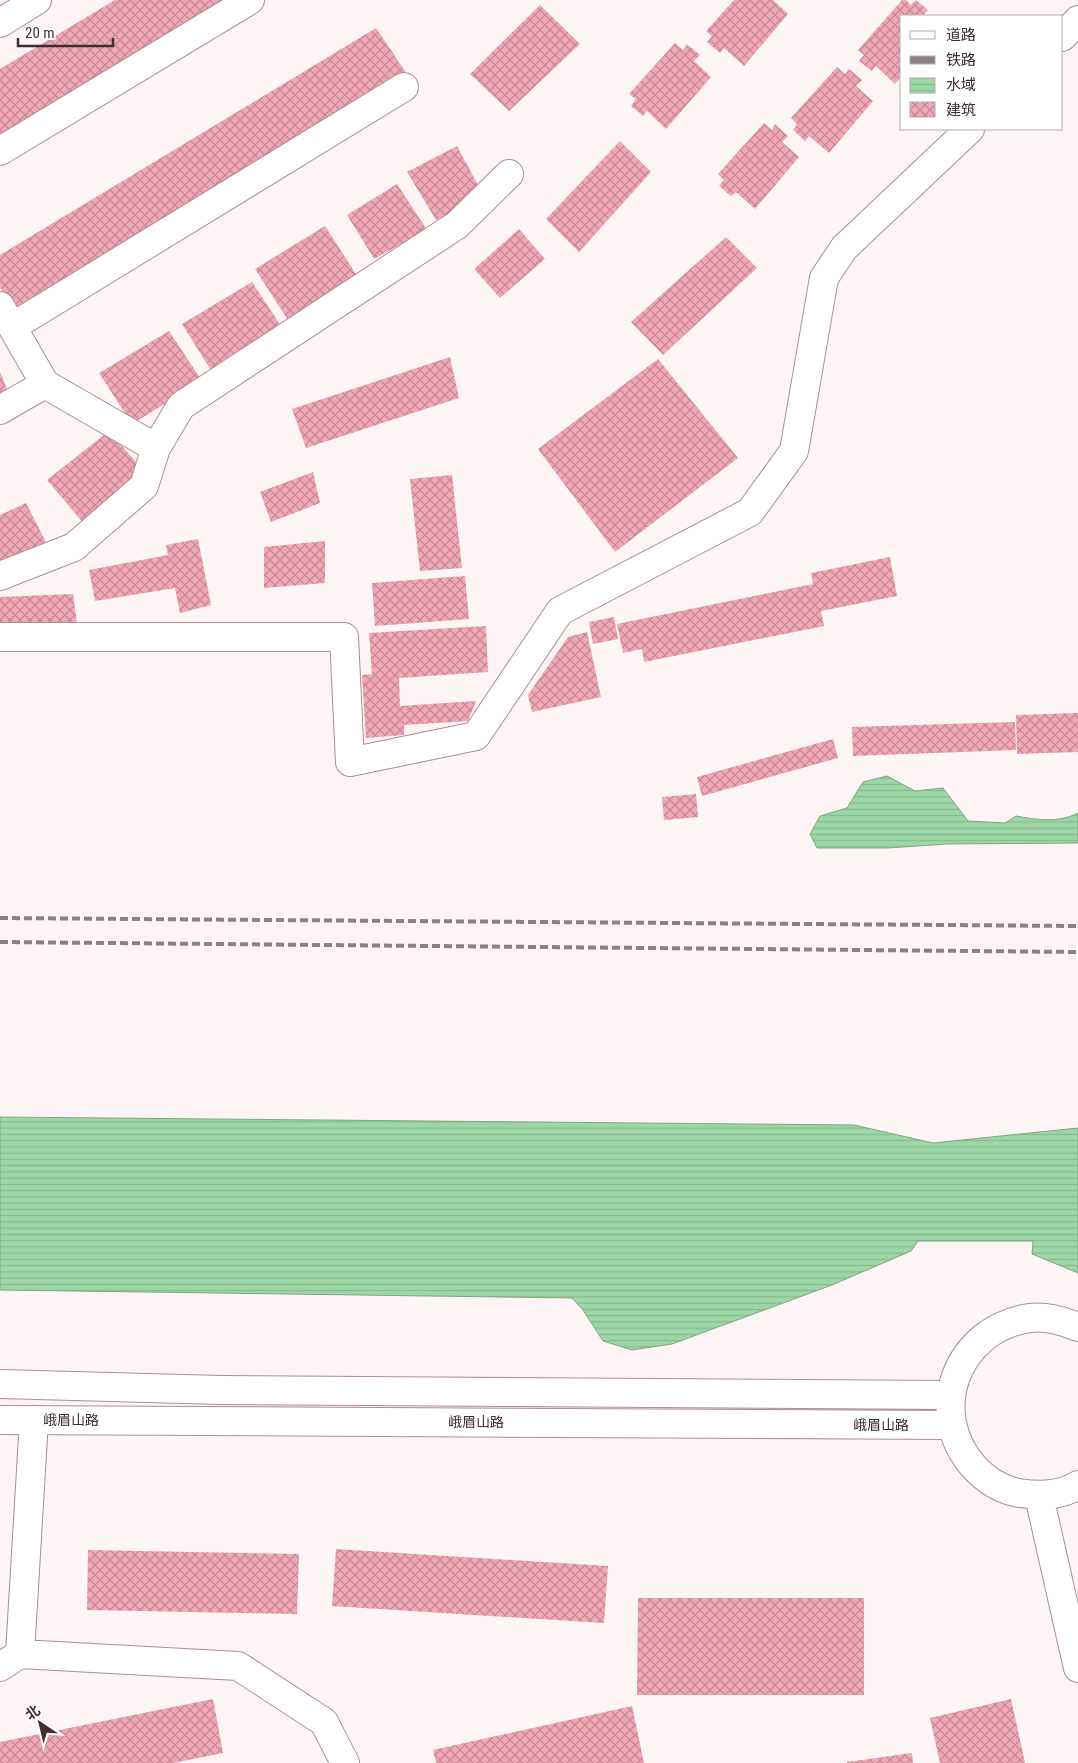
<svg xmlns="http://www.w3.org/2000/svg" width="1078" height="1763" viewBox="0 0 1078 1763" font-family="'Roboto Condensed','Noto Sans SC',sans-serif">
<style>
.water{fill:url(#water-rules);stroke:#81a583}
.building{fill:url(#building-cross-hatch)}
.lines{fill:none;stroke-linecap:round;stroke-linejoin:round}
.minor-casing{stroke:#b08b92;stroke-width:30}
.tertiary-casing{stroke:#b08b92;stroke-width:30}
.minor{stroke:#fff;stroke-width:28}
.tertiary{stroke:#fff;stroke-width:28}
.rail{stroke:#8c8082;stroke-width:4;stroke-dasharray:8 4;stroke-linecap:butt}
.labels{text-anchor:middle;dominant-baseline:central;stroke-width:4;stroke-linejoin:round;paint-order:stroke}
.street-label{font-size:14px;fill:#3f2f32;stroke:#fff}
</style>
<defs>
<pattern id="water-rules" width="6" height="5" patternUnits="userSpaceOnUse" patternTransform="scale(1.25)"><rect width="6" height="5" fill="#9dd7a6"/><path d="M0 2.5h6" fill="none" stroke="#88b98f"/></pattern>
<pattern id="building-cross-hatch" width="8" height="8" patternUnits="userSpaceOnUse" patternTransform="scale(1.25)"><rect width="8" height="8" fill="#f2a7b6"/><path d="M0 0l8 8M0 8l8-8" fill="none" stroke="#c58895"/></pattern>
</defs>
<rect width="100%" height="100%" fill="#fcf4f5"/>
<!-- water -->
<path class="water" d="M887 776 915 791 943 788 968 821 1005 823 1016 816C1037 820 1059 823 1078 813V843L947 844 887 848H817L810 834 820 816 847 808 863 782Z
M0 1117 854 1125 933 1143 1078 1128V1273L1032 1254 1033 1241H918L911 1251 832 1285 672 1344 632 1350 603 1341 583 1310 572 1298 0 1290Z"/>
<!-- building -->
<path class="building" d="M115 0H229L0 139V69Z
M734 0H773L788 14 744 66 724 48 720 53 707 42 712 36 706 31Z
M902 0H906L911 5 916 0 928 10 923 16H902V76L895 84 876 66 872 71 859 61 864 55 858 50Z
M540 5 580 44 509 111 470 74Z
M376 28 409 77 16 315 0 287V255Z
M675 43 683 50 687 44 700 55 694 61 711 77 666 129 647 111 643 116 631 106 636 99 629 94Z
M837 67 845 74 849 69 862 80 856 86 873 101 829 153 809 136 805 141 793 130 797 124 791 118Z
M764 123 772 130 775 124 788 136 782 142 799 157 755 209 736 192 731 196 719 186 724 180 718 174Z
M620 141 651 172 579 252 546 219Z
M457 146 484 196 436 220 407 172Z
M397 184 427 230 374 259 347 215Z
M325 226 358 277 288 320 255 269Z
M519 229 545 259 500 298 474 269Z
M726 237 757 268 663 355 631 322Z
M252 282 285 332 214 375 182 324Z
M169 331 202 381 132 424 99 373Z
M450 357 459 398 306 448 292 409Z
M658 359 738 458 615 552 538 449Z
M0 372 10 396 0 400Z
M109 431 147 475 85 525 47 480Z
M313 472 320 503 271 522 260 492Z
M452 475 462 568 420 571 410 479Z
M26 503 51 552 0 572V515Z
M198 539 211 605 180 613 175 588 95 601 89 570 168 555 166 545Z
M325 541V583L264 588V547Z
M890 557 897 596 821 611 824 626 644 662 642 649 623 653 617 624 813 584 811 573Z
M465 576 469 619 375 626 372 583Z
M73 594 77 623 0 627V597Z
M614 617 618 639 593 644 589 622Z
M486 626 488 672 399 678 400 706 476 701 468 721 404 725V735L366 738 362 675 372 674 369 633Z
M587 632 601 697 532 712 528 695 568 637Z
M1078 713V752L1017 754 1016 715Z
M1015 722 1016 750 853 756 852 727Z
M833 739 838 758 702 796 697 777Z
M696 794 698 817 664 820 662 797Z
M336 1549 608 1566 604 1623 332 1606Z
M88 1550 299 1554 297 1614 87 1610Z
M638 1598H864V1695H637Z
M213 1699 223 1753 173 1763H0V1742Z
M1011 1699 1025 1763H940L930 1718Z
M632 1706 644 1763H436L433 1750Z
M912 1753 913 1763H847V1762Z"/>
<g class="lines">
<!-- minor casing -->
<g class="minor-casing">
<path id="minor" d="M0 23 37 0
M1062 37 1078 20
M0 151 250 0
M0 306 45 384 0 410
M12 327 404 87
M45 384 156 448 181 406 457 225 509 174
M0 576 74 547 144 486 156 448
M0 637H344L350 762 476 736 560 611 750 512 794 451 824 278 844 248 970 129
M34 1420 20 1654 238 1666 324 1722 345 1763
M0 1667 20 1654"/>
</g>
<!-- tertiary casing -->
<g class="tertiary-casing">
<path id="tertiary" d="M1078 1327C1063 1321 1047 1316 1030 1318 957 1328 925 1412 974 1467 986 1480 1002 1490 1019 1493 1040 1496 1060 1496 1078 1485
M0 1384 221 1390 950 1395
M0 1420 951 1425
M1039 1496 1078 1668"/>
</g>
<!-- minor -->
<use href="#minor" class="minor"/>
<!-- tertiary -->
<use href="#tertiary" class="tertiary"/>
<!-- rail -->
<path class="rail" d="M0 918 1078 926
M0 942 1078 952"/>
</g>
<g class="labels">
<!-- street labels -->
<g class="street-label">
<text x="71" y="1420">峨眉山路</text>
<text x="476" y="1422">峨眉山路</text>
<text x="881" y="1425">峨眉山路</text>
</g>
</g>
<!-- legend -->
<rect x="900" y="15" width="162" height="115" fill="#ffffff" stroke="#b2acad"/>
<rect x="910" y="31" width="25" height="8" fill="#ffffff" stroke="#b2acad"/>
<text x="946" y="40" font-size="15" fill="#3f2f32">道路</text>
<rect x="910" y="56" width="25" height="8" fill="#8c8082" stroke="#b2acad"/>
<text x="946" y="65" font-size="15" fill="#3f2f32">铁路</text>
<rect x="910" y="78" width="25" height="15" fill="url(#water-rules)" stroke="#b2acad"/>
<text x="946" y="90" font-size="15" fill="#3f2f32">水域</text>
<rect x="910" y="102" width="25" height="15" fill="url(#building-cross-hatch)" stroke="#b2acad"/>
<text x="946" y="115" font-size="15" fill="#3f2f32">建筑</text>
<!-- north arrow -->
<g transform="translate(40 1723) rotate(325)" stroke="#ffffff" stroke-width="4" paint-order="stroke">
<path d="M0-4L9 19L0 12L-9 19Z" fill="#3f2f32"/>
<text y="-8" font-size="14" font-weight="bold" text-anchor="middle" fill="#3f2f32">北</text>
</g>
<!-- scale -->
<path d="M18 38v8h95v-8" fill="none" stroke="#3f2f32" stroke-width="2.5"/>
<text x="25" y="38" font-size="15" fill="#3f2f32" stroke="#ffffff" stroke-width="4" paint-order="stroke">20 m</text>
</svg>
